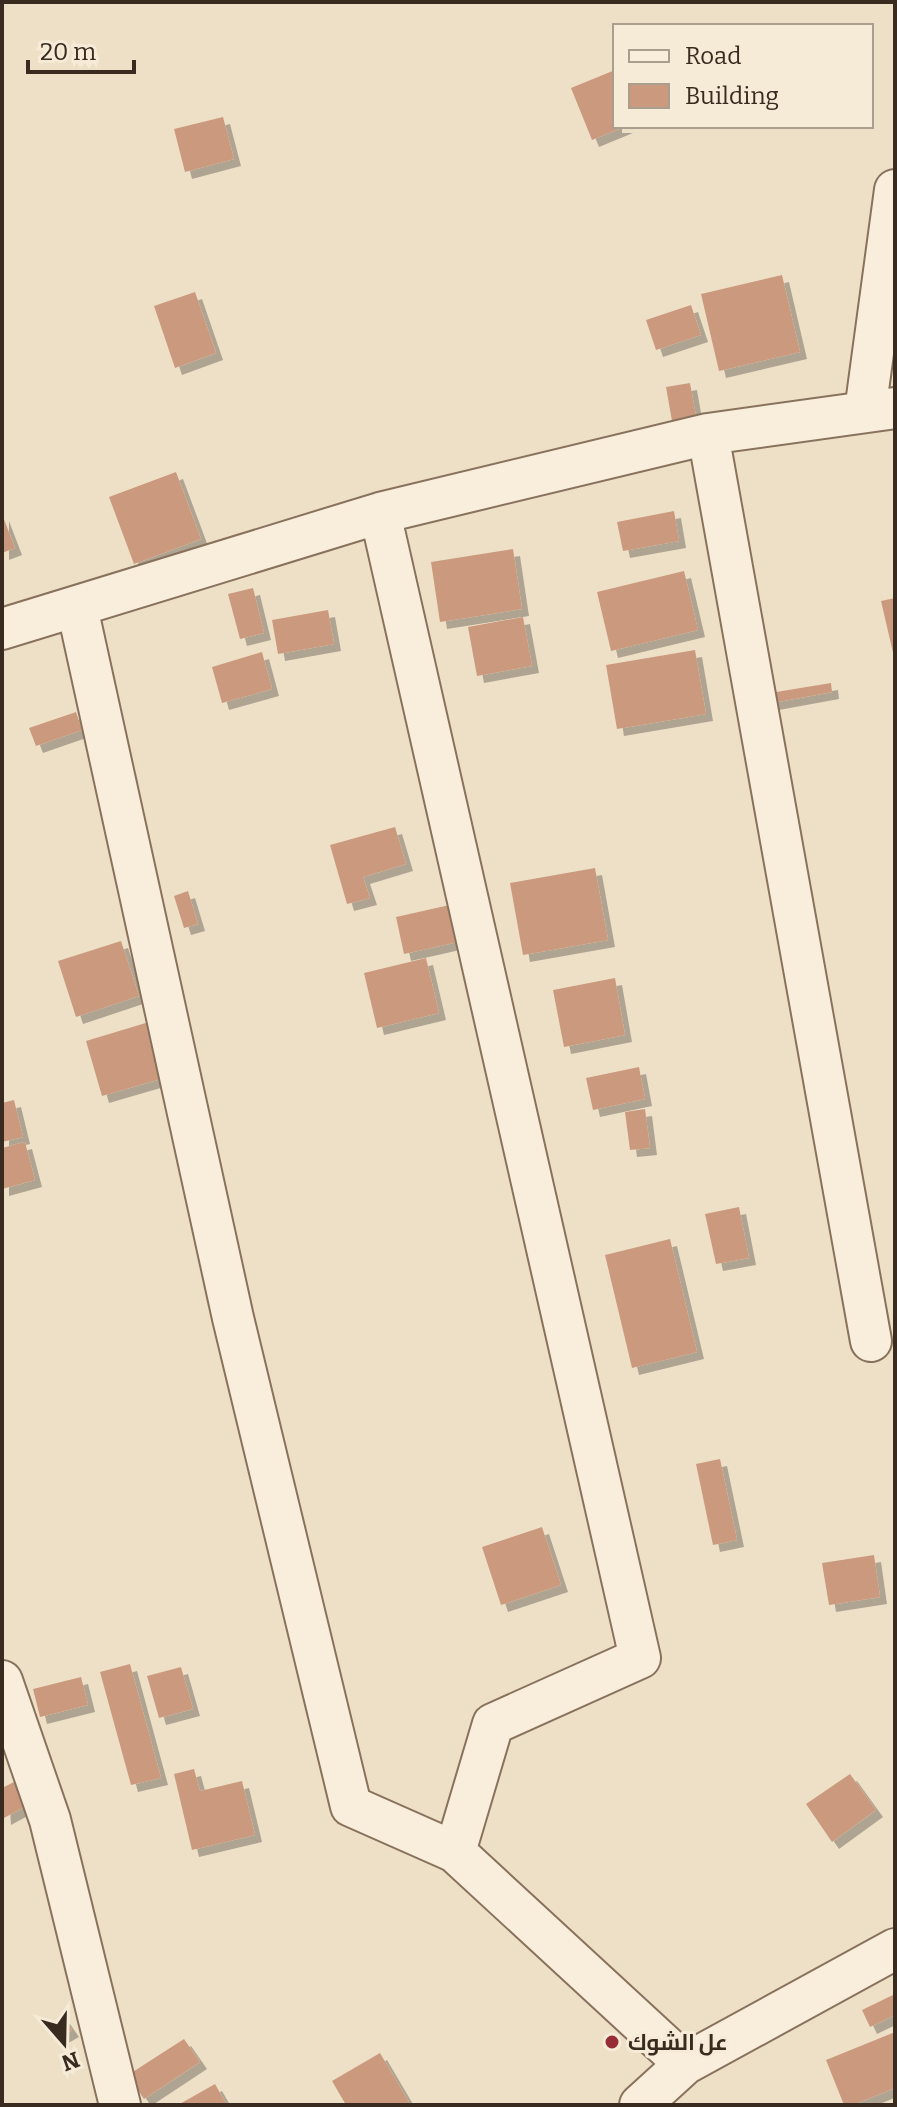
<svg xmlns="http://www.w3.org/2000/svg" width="897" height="2107" viewBox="0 0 897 2107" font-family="Bitter,Cairo,serif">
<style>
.building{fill:#cb9a7e;filter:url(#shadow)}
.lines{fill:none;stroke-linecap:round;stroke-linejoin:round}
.minor-casing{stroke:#89725d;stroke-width:44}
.minor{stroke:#f8eedb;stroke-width:40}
.poi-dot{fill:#972e35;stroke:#f5ebd7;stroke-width:3}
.labels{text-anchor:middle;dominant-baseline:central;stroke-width:6;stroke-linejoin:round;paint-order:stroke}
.poi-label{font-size:22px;font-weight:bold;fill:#3a2b20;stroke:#f5ebd7;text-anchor:start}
</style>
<defs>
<filter id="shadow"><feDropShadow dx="7" dy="7" stdDeviation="0" flood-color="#0004"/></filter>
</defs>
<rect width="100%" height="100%" fill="#eee0c7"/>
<!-- building -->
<path class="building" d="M615 70V126H626L592 140 571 88Z
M223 117 234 159 185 172 174 129Z
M782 275 800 352 719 371 701 294Z
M195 292 216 353 175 368 154 306Z
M691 305 701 335 656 350 646 320Z
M690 383 696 417 672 421 666 387Z
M176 472 201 539 134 564 109 497Z
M674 511 679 541 623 551 617 522Z
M2 514 15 548 2 553Z
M513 549 522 609 440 622 431 562Z
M684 571 698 630 611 651 597 592Z
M253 588 264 633 240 639 228 594Z
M895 598V657H894L881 601Z
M328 610 334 644 278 654 272 620Z
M523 617 532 666 477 676 468 627Z
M695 650 706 714 617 729 606 665Z
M262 652 272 689 222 703 212 667Z
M831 683 832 692 772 703 770 693Z
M76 712 82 730 36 746 29 728Z
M395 827 406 864 363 877 370 898 347 904 330 845Z
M595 868 608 940 523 955 510 883Z
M188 891 198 924 184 928 174 896Z
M454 904 462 941 404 954 396 917Z
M121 941 139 996 76 1017 58 961Z
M426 958 439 1013 377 1028 364 973Z
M615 978 625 1035 564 1047 553 990Z
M149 1022 164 1078 102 1096 86 1041Z
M639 1067 645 1099 593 1110 586 1078Z
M14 1100 23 1137 2 1142V1103Z
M645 1109 650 1148 630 1150 625 1112Z
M25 1142 35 1180 2 1189V1148Z
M739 1207 749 1258 716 1264 705 1214Z
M670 1239 697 1352 632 1368 605 1255Z
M720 1459 737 1540 713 1545 696 1464Z
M542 1527 561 1585 501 1605 482 1547Z
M874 1555 880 1597 829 1605 822 1563Z
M130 1664 161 1778 131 1785 100 1672Z
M181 1667 193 1709 159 1718 147 1676Z
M81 1677 88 1705 40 1717 33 1689Z
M194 1769 200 1791 242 1781 255 1835 192 1850 174 1774Z
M850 1774 876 1810 832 1842 806 1804Z
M16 1781 28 1805 4 1818 2 1788Z
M895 1994V2015L870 2027 862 2010Z
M63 2017 72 2030 56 2039 48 2026Z
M895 2032V2088L853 2105H844L826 2060Z
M184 2039 200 2062 144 2099 128 2075Z
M380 2053 410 2104 346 2105 332 2081Z
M215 2084 227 2105H178Z"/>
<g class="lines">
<!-- minor casing -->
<g class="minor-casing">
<path id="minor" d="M865 412 895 190
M708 434 871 1341
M380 513 640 1658 493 1724 455 1852
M77 607 233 1318 351 1806 455 1852 685 2064
M2 629 380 513 708 434 895 408
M2 1681 50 1820 120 2105
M640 2105 685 2064 895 1949"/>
</g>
<!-- minor -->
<use href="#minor" class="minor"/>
</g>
<!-- markers -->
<circle class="poi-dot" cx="612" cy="2042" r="8"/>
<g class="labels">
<!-- poi labels -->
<g class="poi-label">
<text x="628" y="2042">عل الشوك</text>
</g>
</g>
<!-- border -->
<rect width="897" height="2107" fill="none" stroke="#3a2b20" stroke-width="8"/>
<!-- legend -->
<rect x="613" y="24" width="260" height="104" fill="#f5ebd7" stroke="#aa9e8e" stroke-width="2"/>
<rect x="629" y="50" width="40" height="12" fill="#f8eedb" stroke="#aa9e8e" stroke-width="2"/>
<text x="685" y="64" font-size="24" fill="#3a2b20">Road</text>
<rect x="629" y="84" width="40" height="24" fill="#cb9a7e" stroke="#aa9e8e" stroke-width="2"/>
<text x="685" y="104" font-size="24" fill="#3a2b20">Building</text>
<!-- north arrow -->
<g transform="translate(64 2043) rotate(160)" stroke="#f5ebd7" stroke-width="6" paint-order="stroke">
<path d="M0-6L14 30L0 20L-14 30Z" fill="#3a2b20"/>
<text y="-12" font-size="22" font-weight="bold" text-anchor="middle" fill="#3a2b20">N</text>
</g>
<!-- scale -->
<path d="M28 60v12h106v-12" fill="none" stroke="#3a2b20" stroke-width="4"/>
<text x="40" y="60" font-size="24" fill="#3a2b20" stroke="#f5ebd7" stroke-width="6" paint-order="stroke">20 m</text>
</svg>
